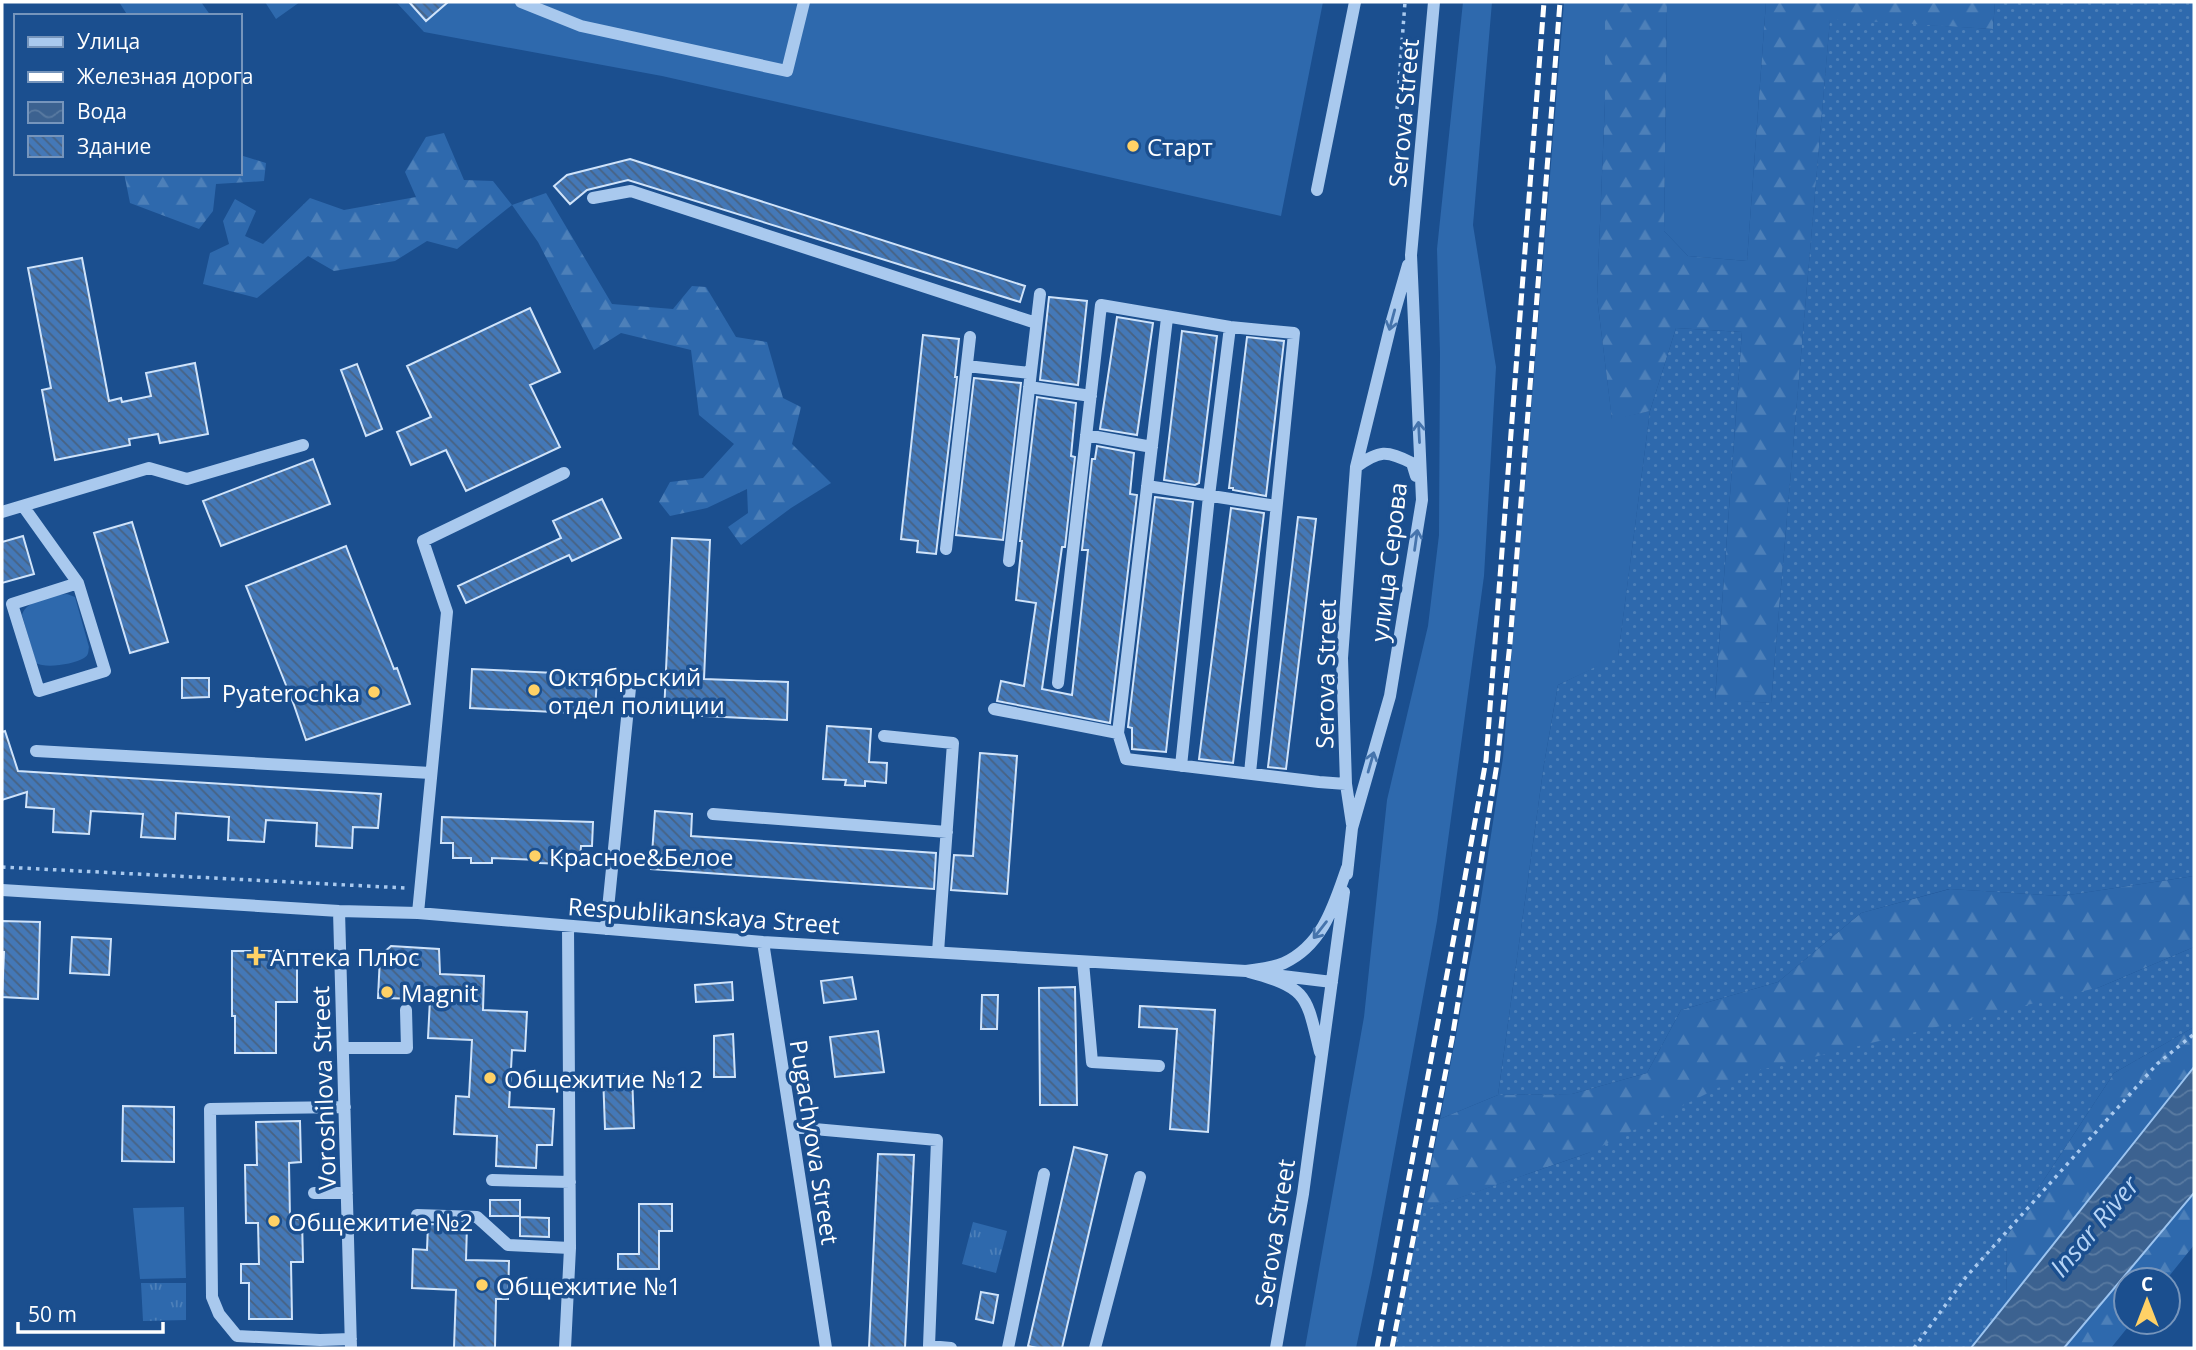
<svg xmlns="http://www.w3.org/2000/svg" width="2196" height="1350" viewBox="0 0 2196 1350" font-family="'Open Sans',sans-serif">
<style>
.grass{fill:#2e69ad}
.forest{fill:url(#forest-firs)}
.park{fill:url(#park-tufts)}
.garden{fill:url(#garden-dots)}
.water{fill:url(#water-waves);stroke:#9cc4f0;stroke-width:2}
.building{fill:url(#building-back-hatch);stroke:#cfe3fa;stroke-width:2}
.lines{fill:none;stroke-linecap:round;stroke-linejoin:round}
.path{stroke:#a9c9ee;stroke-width:3.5;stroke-dasharray:3.5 5;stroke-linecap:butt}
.minor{stroke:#a9c9ee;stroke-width:12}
.rail{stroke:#fff;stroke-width:5;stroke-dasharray:12 5;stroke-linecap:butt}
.oneway{stroke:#4674ac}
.poi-dot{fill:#ffd166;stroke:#1b4f8f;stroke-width:2.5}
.labels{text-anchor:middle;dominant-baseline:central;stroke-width:7;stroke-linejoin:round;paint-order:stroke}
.street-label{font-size:24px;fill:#fff;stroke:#1b4f8f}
.poi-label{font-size:24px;fill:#fff;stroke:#1b4f8f;text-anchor:start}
.water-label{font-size:26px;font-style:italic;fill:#b5d3f5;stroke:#1b4f8f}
</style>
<defs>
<pattern id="forest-firs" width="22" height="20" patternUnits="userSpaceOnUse" patternTransform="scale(1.75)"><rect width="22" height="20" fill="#2e69ad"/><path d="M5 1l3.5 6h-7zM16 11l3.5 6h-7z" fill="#4d80b9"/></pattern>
<pattern id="park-tufts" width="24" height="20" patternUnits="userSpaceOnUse" patternTransform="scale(1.75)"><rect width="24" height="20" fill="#2e69ad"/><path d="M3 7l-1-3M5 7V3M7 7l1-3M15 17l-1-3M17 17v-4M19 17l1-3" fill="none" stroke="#4d80b9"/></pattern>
<pattern id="garden-dots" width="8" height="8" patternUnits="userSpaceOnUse" patternTransform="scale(1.75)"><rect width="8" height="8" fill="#2e69ad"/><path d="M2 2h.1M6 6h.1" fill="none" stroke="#4d80b9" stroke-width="1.8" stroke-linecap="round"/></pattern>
<pattern id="water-waves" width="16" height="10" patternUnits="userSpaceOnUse" patternTransform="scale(1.75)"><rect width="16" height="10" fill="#3c6290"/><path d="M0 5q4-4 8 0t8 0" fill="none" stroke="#597aa1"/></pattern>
<pattern id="building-back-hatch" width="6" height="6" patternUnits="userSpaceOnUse" patternTransform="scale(1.75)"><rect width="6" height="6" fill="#4478b7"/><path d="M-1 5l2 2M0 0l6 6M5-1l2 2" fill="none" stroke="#486282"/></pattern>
</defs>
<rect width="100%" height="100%" fill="#1b4f8f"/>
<!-- grass -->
<path class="grass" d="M119 2H201L211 16H128Z
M265 2H300L276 19Z
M396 2H1323L1281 216 662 76 424 32Z
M1463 2H1492L1473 225 1496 367 1484 576 1437 921 1372 1273 1356 1348H1305L1364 1017 1387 800 1428 626 1439 535 1440 353 1437 249Z
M1564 2H1605V101L1597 297 1612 419 1650 411 1618 657 1558 685 1544 764 1498 1095 1440 1119 1476 931 1503 758Z
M1667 2H1766L1747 261 1688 256 1664 231Z
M67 594 75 597 89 647C88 652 89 655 84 658 74 664 46 669 36 663L22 615C26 600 54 595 67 594Z
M184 1207 186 1278 140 1279 133 1208Z"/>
<!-- forest -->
<path class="forest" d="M1605 2H1667L1664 231 1688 256 1747 261 1766 2H1995L1993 29 1830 20 1771 703 1715 700 1742 332 1676 328 1650 411 1612 420 1597 297 1605 101Z
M444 133 464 180 493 181 512 205 546 193 612 304 673 309 692 286 706 287 736 337 767 342 783 398 801 407 792 444 831 483 791 508 741 545 728 527 748 513 747 489 707 508 670 516 659 502 670 482 703 478 734 444 699 415 691 350 621 333 594 350 538 242 512 205 457 249 427 241 395 261 334 271 308 256 257 298 203 284 210 253 229 244 223 221 235 199 256 211 245 236 263 244 310 198 344 210 416 197 405 172 426 137Z
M240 155 266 163 264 181 216 184 213 211 199 229 130 203 124 173H240Z
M2194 876V947L2100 987 1588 1153 1422 1211 1440 1119 1498 1095 1572 1094 1647 1073 1681 1010 1778 982 1861 913 1950 889 2062 896Z
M2194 1027V1067L2006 1305 2007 1236 2114 1073Z
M2194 1193V1245L2166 1280H2126V1322H2132L2111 1348H2064Z"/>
<!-- park -->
<path class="park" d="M973 1222 1007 1231 996 1273 962 1264Z
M141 1283H186V1320L143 1321Z"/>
<!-- garden -->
<path class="garden" d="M1995 2H2194V876L2062 896 1949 889 1861 913 1778 982 1681 1010 1647 1073 1572 1094 1498 1095 1544 764 1558 685 1618 656 1650 411 1676 328 1742 332 1715 699 1771 703 1830 19 1993 29Z
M2194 947V1027L2114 1073 2007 1236 2006 1305 1971 1348H1395L1421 1211 1588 1153 1748 1073 2100 987Z"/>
<!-- water -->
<path class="water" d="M2194 1067V1193L2064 1348H1971Z"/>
<!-- building -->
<path class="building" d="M409 2H448L426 21Z
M630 159 1025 286 1020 302 628 180 587 190 570 204 554 186 567 175Z
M82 258 109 401 121 398 122 402 151 396 146 373 195 363 208 434 160 443 158 434 129 439 130 445 55 460 42 390 51 388 28 268Z
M1049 297 1087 301 1078 385 1040 380Z
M530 308 560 372 530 385 560 447 466 491 446 450 411 465 397 432 431 417 407 366Z
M1117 317 1153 323 1137 435 1100 429Z
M1182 331 1217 336 1199 483 1195 485 1164 480Z
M923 335 959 339 955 377H957L936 554 917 552 918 541 901 539Z
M1247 337 1284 341 1266 496 1233 490V488H1229Z
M357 364 382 429 366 436 341 370Z
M974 378 1021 383 1003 540 956 535Z
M1037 397 1076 403 1071 456 1075 457 1065 547H1062L1042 689 1072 695 1088 550H1082L1092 459H1095L1097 446 1134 453 1130 494 1137 495 1110 723 997 701 1001 681 1024 686 1036 603 1016 600 1022 541H1020Z
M313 459 330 504 221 546 203 501Z
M1155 497 1193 502 1166 752 1132 749V728L1128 727Z
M602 499 621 538 572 561 569 555 466 603 458 586 561 538 553 521Z
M1231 508 1264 513 1233 763 1199 759Z
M1298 517 1316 519 1286 769 1268 767Z
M132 522 168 642 130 653 94 533Z
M23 536 34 574 2 583V542Z
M672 538 710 540 704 679 788 682 787 720 664 714Z
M346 546 394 669 397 668 410 704 306 740 294 705 246 586Z
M472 669 597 675 595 714 470 708Z
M182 678H209V697L182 698Z
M827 726 871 729 869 762 887 763 886 783 865 781V786L845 785 846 780 823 779Z
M5 731 18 771 381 794 378 828 353 827 352 848 316 846 317 823 266 820 264 842 228 840 229 817 176 813 175 839 141 837 143 814 91 811 89 834 53 832 54 809 26 807 27 792 2 800V732Z
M980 753 1017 756 1007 894 951 890 954 855 973 856Z
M655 811 692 814 691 836 936 853 934 889 651 869Z
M442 817 593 822 592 846H581L580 859 562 858V864L540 863V860L492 858V863H471V858H453V843H441Z
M2 921 40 922 38 999 2 997 4 952H2Z
M72 937 111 939 109 975 70 973Z
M391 946 439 949 440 974 484 976 483 1010 527 1012 525 1051 512 1050 509 1107 554 1109 552 1145H537L536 1168 496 1166 497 1136 454 1134 456 1096 469 1097 472 1040 428 1038 430 999 378 998 380 956Z
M232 951H297V1002H276V1053H235V1016H232Z
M852 977 856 999 824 1003 821 981Z
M732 982 733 1000 696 1002 695 985Z
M1075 987 1077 1105H1040L1039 988Z
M982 995H998L997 1029H981Z
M1140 1006 1215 1010 1208 1132 1170 1129 1177 1029 1139 1027Z
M878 1031 884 1072 835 1077 830 1037Z
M733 1034 735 1077H714V1036Z
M603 1074H632L634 1128 605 1129Z
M123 1106 174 1107V1162L122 1161Z
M300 1121 301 1162 289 1163 290 1219H302L303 1262H291L292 1319H249V1283H241V1264H259L258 1223H246L245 1165H257L256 1122Z
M1074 1147 1107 1155 1062 1348H1037L1028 1346Z
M878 1154 914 1155 905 1348H869Z
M490 1200H520V1216H490Z
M639 1204H672V1231H659V1269H618V1254H639Z
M520 1217 549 1218V1237L520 1236Z
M428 1224 467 1225 466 1260 509 1261 508 1299H496L495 1348H454L456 1290 412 1288 413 1249 427 1250Z
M981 1292 998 1295 993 1323 976 1319Z"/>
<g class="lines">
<!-- path -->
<path class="path" d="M1397 109 1405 2
M2 867 405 888
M1914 1348 1966 1277 2157 1064 2194 1034"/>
<!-- minor -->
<path class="minor" d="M521 2 581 26 787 71 804 2
M1317 190 1355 2
M593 198 631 191 1036 323
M967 366 1030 373
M1029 387 1091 396
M1086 435 1152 447
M1356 467C1379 450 1387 450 1412 463L1416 476
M1147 486 1276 506
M23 506 78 583 105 671 39 691 12 604 78 583
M2 512 149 468 187 479 303 445
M946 549 970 337
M1009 561 1040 294
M1058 683 1101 305 1230 327 1294 333 1250 773
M994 709 1118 733 1126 759 1319 782 1346 784
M1118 733 1167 318
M884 736 953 743 938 952
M36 751 431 773
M1181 766 1209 496 1230 327
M713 814 947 832
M1352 824 1346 784 1342 658 1356 467 1391 324 1408 265
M1347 874 1352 828 1390 696 1422 500 1411 255 1434 2
M2 890 339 911 418 913 763 942 1246 971C1258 969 1273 968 1284 963 1323 945 1334 905 1347 868
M339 911 351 1348
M418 913 447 612 423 541 564 473
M606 929 630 688
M763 942 826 1348
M1083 962 1092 1062 1159 1066
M1249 972C1309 988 1306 996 1320 1052
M1274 975 1332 982
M343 1048H407L406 1010
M345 1107 210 1109 212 1297 219 1314 237 1336 320 1340 351 1339
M792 1127 937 1140 929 1346 951 1348
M492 1180 570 1182
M314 1193H347
M417 1215 477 1217 508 1245 570 1248
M565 1348 570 1248 568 926
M1008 1348 1044 1174
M1095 1348 1140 1177
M1276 1348 1303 1194 1344 892"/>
<!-- rail -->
<path class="rail" d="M1377 1348 1462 894 1486 760 1544 2
M1392 1348 1452 1039 1497 764 1510 643 1560 2"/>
</g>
<!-- one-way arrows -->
<defs><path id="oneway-shaft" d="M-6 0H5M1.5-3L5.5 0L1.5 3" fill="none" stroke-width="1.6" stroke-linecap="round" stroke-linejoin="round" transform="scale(1.75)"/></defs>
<g class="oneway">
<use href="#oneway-shaft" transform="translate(1392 320) rotate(105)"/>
<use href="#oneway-shaft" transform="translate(1419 432) rotate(-93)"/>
<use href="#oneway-shaft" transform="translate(1416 540) rotate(-82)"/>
<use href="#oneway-shaft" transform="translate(1371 762) rotate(-74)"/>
<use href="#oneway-shaft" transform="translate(1320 930) rotate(128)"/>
</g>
<!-- markers -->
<g class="poi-dot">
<circle cx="1133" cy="146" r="7"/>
<circle cx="534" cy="690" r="7"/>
<circle cx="374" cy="692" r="7"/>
<circle cx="535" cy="856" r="7"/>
<path d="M252.5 945.5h7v7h7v7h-7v7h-7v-7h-7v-7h7z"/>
<circle cx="387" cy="992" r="7"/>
<circle cx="490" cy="1078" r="7"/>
<circle cx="274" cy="1221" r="7"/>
<circle cx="482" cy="1285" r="7"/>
</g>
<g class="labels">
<!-- street labels -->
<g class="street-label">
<text transform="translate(1403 113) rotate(-85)">Serova Street</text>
<text transform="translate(1388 562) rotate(-83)">улица Серова</text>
<text transform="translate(1325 674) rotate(-89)">Serova Street</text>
<text transform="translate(704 915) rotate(4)">Respublikanskaya Street</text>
<text transform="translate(323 1088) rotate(-92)">Voroshilova Street</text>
<text transform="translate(815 1142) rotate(81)">Pugachyova Street</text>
<text transform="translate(1274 1233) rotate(-81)">Serova Street</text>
</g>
<!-- poi labels -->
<g class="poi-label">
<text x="1147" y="146">Старт</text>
<text x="548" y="676">Октябрьский<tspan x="548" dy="28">отдел полиции</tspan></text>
<text x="360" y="692" text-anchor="end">Pyaterochka</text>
<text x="549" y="856">Красное&amp;Белое</text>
<text x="270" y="956">Аптека Плюс</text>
<text x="401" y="992">Magnit</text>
<text x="504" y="1078">Общежитие №12</text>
<text x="288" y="1221">Общежитие №2</text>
<text x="496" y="1285">Общежитие №1</text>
</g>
<!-- water labels -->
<g class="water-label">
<text transform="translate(2094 1226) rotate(-50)">Insar River</text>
</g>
</g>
<!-- border -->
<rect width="2196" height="1350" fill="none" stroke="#ffffff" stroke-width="7"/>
<!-- legend -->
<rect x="14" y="14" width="228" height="161" fill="#1b4f8f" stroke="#7695bc" stroke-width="2"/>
<rect x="28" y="37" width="35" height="10" fill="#a9c9ee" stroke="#7695bc" stroke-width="2"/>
<text x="77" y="49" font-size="21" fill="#ffffff">Улица</text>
<rect x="28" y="72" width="35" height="10" fill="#ffffff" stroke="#7695bc" stroke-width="2"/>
<text x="77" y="84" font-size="21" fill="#ffffff">Железная дорога</text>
<rect x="28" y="102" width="35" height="21" fill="url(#water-waves)" stroke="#7695bc" stroke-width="2"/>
<text x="77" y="119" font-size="21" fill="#ffffff">Вода</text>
<rect x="28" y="136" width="35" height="21" fill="url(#building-back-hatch)" stroke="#7695bc" stroke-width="2"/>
<text x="77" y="154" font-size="21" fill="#ffffff">Здание</text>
<!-- north arrow -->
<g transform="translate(2147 1301)"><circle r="33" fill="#1b4f8f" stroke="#7695bc" stroke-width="2"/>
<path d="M0-5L12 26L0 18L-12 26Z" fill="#ffd166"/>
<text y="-10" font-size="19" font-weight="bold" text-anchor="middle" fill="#ffffff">С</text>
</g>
<!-- scale -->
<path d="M18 1322v10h145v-10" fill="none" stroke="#ffffff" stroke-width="3.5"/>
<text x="28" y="1322" font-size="21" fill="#ffffff" stroke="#1b4f8f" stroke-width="5" paint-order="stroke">50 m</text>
</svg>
